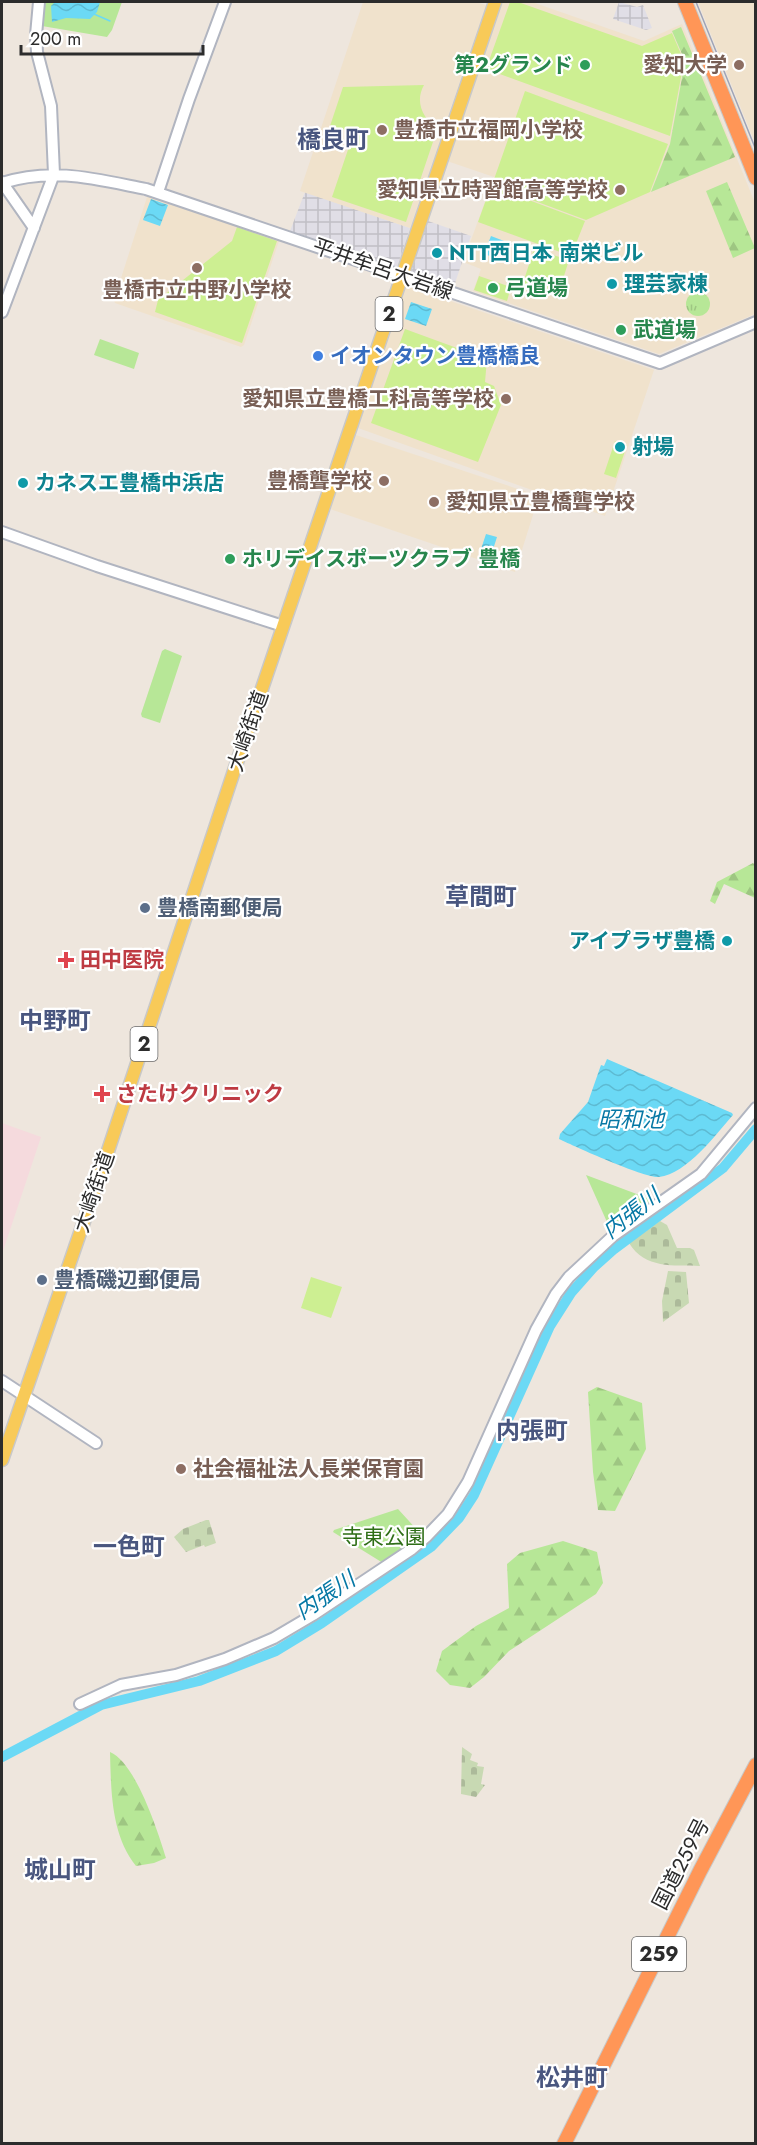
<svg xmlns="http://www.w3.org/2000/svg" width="757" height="2145" viewBox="0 0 757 2145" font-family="Jost,'Noto Sans JP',sans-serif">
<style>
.industrial{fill:url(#industrial-grid)}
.education{fill:#f0e2cc}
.medical{fill:#f5dadd}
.grass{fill:url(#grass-tufts)}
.forest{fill:url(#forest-firs)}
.cemetery{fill:url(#cemetery-stones)}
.park{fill:#b7e797}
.pitch{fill:#cdef92}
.water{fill:url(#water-waves)}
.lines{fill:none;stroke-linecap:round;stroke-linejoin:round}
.stream{stroke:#6bd9f5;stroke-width:1.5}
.river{stroke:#6bd9f5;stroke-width:10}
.secondary-casing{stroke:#b1b5c0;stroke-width:14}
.primary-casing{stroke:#c8c8c8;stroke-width:15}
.highway-casing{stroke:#c8c8c8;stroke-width:16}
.secondary{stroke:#fff;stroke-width:10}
.primary{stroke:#f8ca58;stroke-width:12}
.highway{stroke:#ff9657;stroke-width:14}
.rail{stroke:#9fa4b7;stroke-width:1.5}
.leisure-dot{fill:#2e9e5b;stroke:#fff;stroke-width:2}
.education-dot{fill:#8d6e63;stroke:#fff;stroke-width:2}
.culture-dot{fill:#0f9aa8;stroke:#fff;stroke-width:2}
.shop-dot{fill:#3f7fe0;stroke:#fff;stroke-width:2}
.service-dot{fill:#5c6f8a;stroke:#fff;stroke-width:2}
.health-dot{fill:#e0444e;stroke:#fff;stroke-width:2}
.labels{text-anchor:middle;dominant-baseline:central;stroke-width:4.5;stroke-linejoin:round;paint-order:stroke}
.shield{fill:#fff;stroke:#6b6b6b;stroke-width:1.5}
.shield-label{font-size:20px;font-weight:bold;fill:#2c2c2c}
.leisure-label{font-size:21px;font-weight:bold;fill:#27864d;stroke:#fff;text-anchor:start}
.education-label{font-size:21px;font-weight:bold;fill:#785e54;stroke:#fff;text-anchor:end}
.culture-label{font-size:21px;font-weight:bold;fill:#0d838f;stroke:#fff;text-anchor:start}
.street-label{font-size:21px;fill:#2c2c2c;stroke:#fff}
.shop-label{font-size:21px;font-weight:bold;fill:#366cbe;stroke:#fff;text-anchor:start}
.service-label{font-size:21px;font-weight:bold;fill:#4e5e75;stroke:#fff;text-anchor:start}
.health-label{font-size:21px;font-weight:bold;fill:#be3a42;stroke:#fff;text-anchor:start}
.park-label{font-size:21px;fill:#2e6e16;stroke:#fff}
.water-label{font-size:22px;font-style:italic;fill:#0678a5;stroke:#fff}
.quarter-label{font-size:24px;font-weight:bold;fill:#49567f;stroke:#fff}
</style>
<defs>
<pattern id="industrial-grid" width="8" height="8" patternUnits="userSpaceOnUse" patternTransform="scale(1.5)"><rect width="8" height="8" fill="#e0dee6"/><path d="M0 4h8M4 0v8" fill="none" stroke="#c0bfc5"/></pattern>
<pattern id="grass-tufts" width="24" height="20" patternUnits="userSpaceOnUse" patternTransform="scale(1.5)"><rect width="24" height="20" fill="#b7e797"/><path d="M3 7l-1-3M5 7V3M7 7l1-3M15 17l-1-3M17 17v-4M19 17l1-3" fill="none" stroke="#9ec682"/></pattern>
<pattern id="forest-firs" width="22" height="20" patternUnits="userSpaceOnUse" patternTransform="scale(1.5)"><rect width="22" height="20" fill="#b7e797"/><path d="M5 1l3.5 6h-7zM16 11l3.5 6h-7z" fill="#9ec682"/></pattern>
<pattern id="cemetery-stones" width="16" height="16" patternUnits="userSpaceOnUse" patternTransform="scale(1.5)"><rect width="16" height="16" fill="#c8d9b3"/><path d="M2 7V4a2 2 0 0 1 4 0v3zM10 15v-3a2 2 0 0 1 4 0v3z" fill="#acba9a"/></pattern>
<pattern id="water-waves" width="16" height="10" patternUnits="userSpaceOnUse" patternTransform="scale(1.5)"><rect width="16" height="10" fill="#6bd9f5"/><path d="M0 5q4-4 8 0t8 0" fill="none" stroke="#5dbad2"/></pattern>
</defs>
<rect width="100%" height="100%" fill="#eee6dd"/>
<!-- industrial -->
<path class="industrial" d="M619 2 637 7 643 5 652 28 646 30 613 19Z
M305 192 410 228 397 267 290 231Z
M428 221 471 236 454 286 411 272Z"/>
<!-- education -->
<path class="education" d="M363 2H475L486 5 410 228 300 191Z
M501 2H532L644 41 682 24 755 203V314L659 354 473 291 481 269 463 262 494 177 447 161Z
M698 2H755V143L749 128Z
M148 194 277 238 279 241 244 345 241 347 115 303 114 300Z
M409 287 654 370 605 516 358 428 405 289Z
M356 435 539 496 515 572 330 509Z"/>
<!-- medical -->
<path class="medical" d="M2 1123 41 1137 2 1254Z"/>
<!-- grass -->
<path class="grass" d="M686 304a12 12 0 1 1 24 0a12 12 0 1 1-24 0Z"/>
<!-- forest -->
<path class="forest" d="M681 27 735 157 651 192 670 144 685 61 672 31Z
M727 182 755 248 733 258 706 191Z
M753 863 755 865V898L724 884 715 904 710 901 717 882Z
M597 1387 642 1403 646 1449 615 1511 598 1510 593 1472 588 1392Z
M563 1541 597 1552 603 1583 596 1594 509 1651 484 1677 470 1688 450 1685 436 1671 442 1651 476 1626 509 1608 507 1564 520 1553Z
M110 1752C136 1763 158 1832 166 1858L154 1863 136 1866C111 1835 111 1790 110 1752Z"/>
<!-- cemetery -->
<path class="cemetery" d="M660 1221 667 1225 677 1248H690L694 1250 700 1266C673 1265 645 1269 629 1243Z
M668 1271 686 1272 689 1303 663 1322 662 1301Z
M206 1520H209L216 1543 205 1547 204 1545 186 1552 174 1537 183 1529Z
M462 1747 472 1754 470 1760 478 1763 477 1766 484 1767 481 1784 485 1785 476 1797 461 1794Z"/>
<!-- park -->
<path class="park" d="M44 2H122L112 30 107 37 42 26Z
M100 339 139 353 134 369 94 355Z
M165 649 182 656 160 723 142 717 141 714 162 651Z
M586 1175 658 1202 611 1231Z
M398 1509 419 1532C417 1547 395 1556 383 1563L333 1532 334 1530Z"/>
<!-- pitch -->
<path class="pitch" d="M510 2H518L642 46 672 33 684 61 670 136 486 69Z
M424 85C414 103 424 118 437 130L406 222 332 197 354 132 330 126 343 87Z
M525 91 668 144 650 192 586 220 492 185Z
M491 186 585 221 571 256 478 222Z
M237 227 277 241 242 343 155 312 158 300 232 241Z
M534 249 569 260 558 295 523 283Z
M479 276 511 287 507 301 474 290Z
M405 329 487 359 485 382 494 386 501 405 478 462 371 423Z
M615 441 627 445 616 478 604 474Z
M311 1277 342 1287 331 1318 301 1308Z"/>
<!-- water -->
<path class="water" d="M55 2H100L97 12 90 19 66 18 52 22 51 6Z
M151 199 168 205 160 226 143 220Z
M491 236 512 244 505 261 484 254Z
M411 302 432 309 426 326 405 319Z
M486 534 497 537 490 559 479 555Z
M607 1059 732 1113 733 1115C716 1134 687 1174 659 1177 644 1178 576 1147 559 1139L560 1134 588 1102 601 1065 604 1066Z"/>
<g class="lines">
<!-- stream -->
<path class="stream" d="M94 14 110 21"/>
<!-- river -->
<path class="river" d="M2 1757 101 1705 199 1681 276 1651 322 1623 431 1547 459 1518 474 1495 550 1326 571 1293 594 1267 613 1250 723 1168 756 1129"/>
<!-- secondary casing -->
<g class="secondary-casing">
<path id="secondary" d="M2 182 34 228
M2 183C53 167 95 179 146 189L660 363 756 322
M158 192 189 99 225 2
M2 312 54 174 51 106 37 52 36 35 39 2
M2 532 97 566 283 626
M2 1381 96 1443
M80 1704 121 1685 176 1675 225 1659 274 1638 313 1615 412 1549 426 1537 448 1514 468 1482 536 1330 556 1294 569 1277 613 1236 701 1174 756 1108"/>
</g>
<!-- primary casing -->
<g class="primary-casing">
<path id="primary" d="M2 1460 102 1169 234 771 495 2"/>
</g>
<!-- highway casing -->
<g class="highway-casing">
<path id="highway" d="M685 2 756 178
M564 2144 700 1871 756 1765"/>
</g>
<!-- secondary -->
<use href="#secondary" class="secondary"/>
<!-- primary -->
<use href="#primary" class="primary"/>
<!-- highway -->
<use href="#highway" class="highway"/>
<!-- rail -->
<path class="rail" d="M696 2 756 150"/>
</g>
<!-- markers -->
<g class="leisure-dot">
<circle cx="585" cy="65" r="6"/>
<circle cx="493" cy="288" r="6"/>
<circle cx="621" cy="330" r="6"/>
<circle cx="230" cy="559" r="6"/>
</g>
<g class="education-dot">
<circle cx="739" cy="65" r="6"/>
<circle cx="382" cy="130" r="6"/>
<circle cx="620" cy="190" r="6"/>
<circle cx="197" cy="268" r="6"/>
<circle cx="506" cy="399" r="6"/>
<circle cx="384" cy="481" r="6"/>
<circle cx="434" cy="502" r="6"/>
<circle cx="181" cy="1469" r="6"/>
</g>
<g class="culture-dot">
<circle cx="437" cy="253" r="6"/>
<circle cx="612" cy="284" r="6"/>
<circle cx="620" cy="447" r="6"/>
<circle cx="23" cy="483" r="6"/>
<circle cx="727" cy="941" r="6"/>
</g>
<circle class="shop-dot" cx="318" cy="356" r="6"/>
<g class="service-dot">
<circle cx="145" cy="908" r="6"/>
<circle cx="42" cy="1280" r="6"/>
</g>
<g class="health-dot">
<path d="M63 951h6v6h6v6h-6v6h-6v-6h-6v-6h6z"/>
<path d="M99 1085h6v6h6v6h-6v6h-6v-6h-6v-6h6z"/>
</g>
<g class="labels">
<!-- shield labels -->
<g class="shield">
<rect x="375.5" y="297" width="27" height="34" rx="4.5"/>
<rect x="130.5" y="1027" width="27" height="34" rx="4.5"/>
<rect x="632" y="1937" width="54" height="34" rx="4.5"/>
</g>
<g class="shield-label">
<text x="389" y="314">2</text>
<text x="144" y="1044">2</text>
<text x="659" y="1954">259</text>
</g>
<!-- leisure labels -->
<g class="leisure-label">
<text x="573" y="65" text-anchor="end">第2グランド</text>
<text x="505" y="288">弓道場</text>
<text x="633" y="330">武道場</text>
<text x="242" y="559">ホリデイスポーツクラブ 豊橋</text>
</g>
<!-- education labels -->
<g class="education-label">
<text x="727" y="65">愛知大学</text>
<text x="394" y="130" text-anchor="start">豊橋市立福岡小学校</text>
<text x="608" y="190">愛知県立時習館高等学校</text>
<text x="197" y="290" text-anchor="middle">豊橋市立中野小学校</text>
<text x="494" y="399">愛知県立豊橋工科高等学校</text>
<text x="372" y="481">豊橋聾学校</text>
<text x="446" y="502" text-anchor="start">愛知県立豊橋聾学校</text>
<text x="193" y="1469" text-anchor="start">社会福祉法人長栄保育園</text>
</g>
<!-- culture labels -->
<g class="culture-label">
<text x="449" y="253">NTT西日本 南栄ビル</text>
<text x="624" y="284">理芸家棟</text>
<text x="632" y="447">射場</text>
<text x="35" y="483">カネスエ豊橋中浜店</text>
<text x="715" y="941" text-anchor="end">アイプラザ豊橋</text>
</g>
<!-- street labels -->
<g class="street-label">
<text transform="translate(383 269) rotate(19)">平井牟呂大岩線</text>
<text transform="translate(248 731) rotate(-71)">大崎街道</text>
<text transform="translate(94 1192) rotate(-71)">大崎街道</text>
<text transform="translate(681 1864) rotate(-63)">国道259号</text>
</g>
<!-- shop labels -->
<g class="shop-label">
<text x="330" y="356">イオンタウン豊橋橋良</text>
</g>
<!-- service labels -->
<g class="service-label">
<text x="157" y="908">豊橋南郵便局</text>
<text x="54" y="1280">豊橋磯辺郵便局</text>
</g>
<!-- health labels -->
<g class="health-label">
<text x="80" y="960">田中医院</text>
<text x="116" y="1094">さたけクリニック</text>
</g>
<!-- park labels -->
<g class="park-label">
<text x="384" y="1537">寺東公園</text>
</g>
<!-- water labels -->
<g class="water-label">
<text x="631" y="1119">昭和池</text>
<text transform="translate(631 1213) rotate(-38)">内張川</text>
<text transform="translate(325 1595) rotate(-34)">内張川</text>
</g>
<!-- quarter labels -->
<g class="quarter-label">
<text x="333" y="139">橋良町</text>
<text x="481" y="896">草間町</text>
<text x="55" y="1020">中野町</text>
<text x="532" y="1430">内張町</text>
<text x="129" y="1546">一色町</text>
<text x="60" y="1869">城山町</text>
<text x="572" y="2077">松井町</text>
</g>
</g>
<!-- border -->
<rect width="757" height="2145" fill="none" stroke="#2c2c2c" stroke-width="6"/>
<!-- scale -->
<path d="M21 45v9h182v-9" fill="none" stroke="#2c2c2c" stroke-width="3"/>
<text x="30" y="45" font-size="18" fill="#2c2c2c" stroke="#ffffff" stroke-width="4.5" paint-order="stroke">200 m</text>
</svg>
